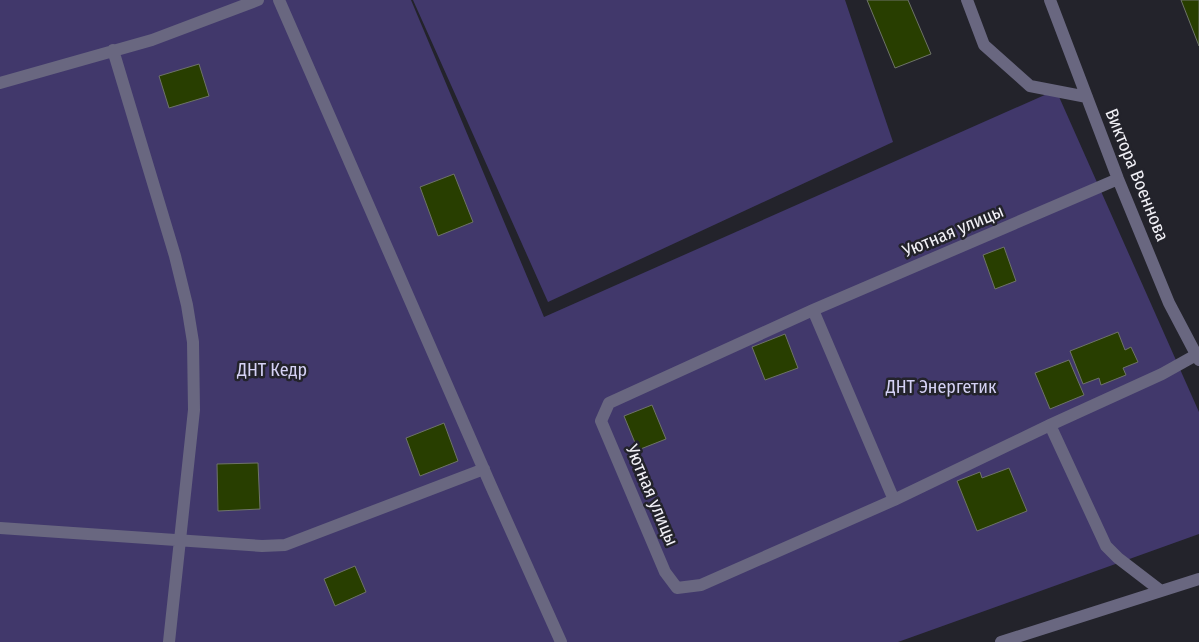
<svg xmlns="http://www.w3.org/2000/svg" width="1199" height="642" viewBox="0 0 1199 642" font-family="'Fira Sans Condensed',sans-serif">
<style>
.green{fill:#41386b}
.building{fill:#283e00;stroke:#6e7369}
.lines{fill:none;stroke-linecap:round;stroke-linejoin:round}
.minor{stroke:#696780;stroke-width:12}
.labels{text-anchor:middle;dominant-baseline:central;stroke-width:5;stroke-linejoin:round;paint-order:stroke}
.street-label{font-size:18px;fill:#f2f1f7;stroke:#23232b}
.park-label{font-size:18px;fill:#d5d2f5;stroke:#23232b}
</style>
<rect width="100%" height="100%" fill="#23232b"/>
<!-- green -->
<path class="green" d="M0 0H411L544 317 1056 90 1199 412V534L898 642H0Z
M413 0H845L893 142 548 302Z"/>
<!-- building -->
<path class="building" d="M867 0H908L931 54 895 68Z
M1181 0H1199V46Z
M199 64 209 96 169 108 159 76Z
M454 174 473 222 438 236 420 187Z
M1004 247 1016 281 995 289 983 255Z
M1118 332 1125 350 1131 347 1138 362 1123 368 1126 375 1101 385 1099 378 1083 384 1070 351Z
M785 334 798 368 765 380 752 347Z
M1069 360 1084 395 1050 409 1035 373Z
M652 405 666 439 638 450 624 416Z
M444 423 458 461 420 476 406 438Z
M258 463 260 509 218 511 217 464Z
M1009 468 1027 511 977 531 957 481 980 472 982 478Z
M355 566 366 592 335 606 324 579Z"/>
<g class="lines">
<!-- minor -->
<path class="minor" d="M279 0 491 486 561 642
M967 0 984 45 1030 86 1087 97
M1050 0 1118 179 1169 303 1199 360
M113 50 175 256 187 305 193 342 194 410 169 642
M0 83 152 40 258 0
M1118 179 813 310 609 403 601 421 665 572 677 588 701 585 894 500 1050 425 1162 374 1196 355
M813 310 894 500
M1050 425 1106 546 1118 558 1161 591
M0 528 262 546 285 545 484 469
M1001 642 1199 579"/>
</g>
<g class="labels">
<!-- street labels -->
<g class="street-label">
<text transform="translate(1137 175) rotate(68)">Виктора Военнова</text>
<text transform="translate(953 231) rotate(-23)">Уютная улицы</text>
<text transform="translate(652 495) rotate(67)">Уютная улицы</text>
</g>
<!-- park labels -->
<g class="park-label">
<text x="272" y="370">ДНТ Кедр</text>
<text x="941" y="387">ДНТ Энергетик</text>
</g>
</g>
</svg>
